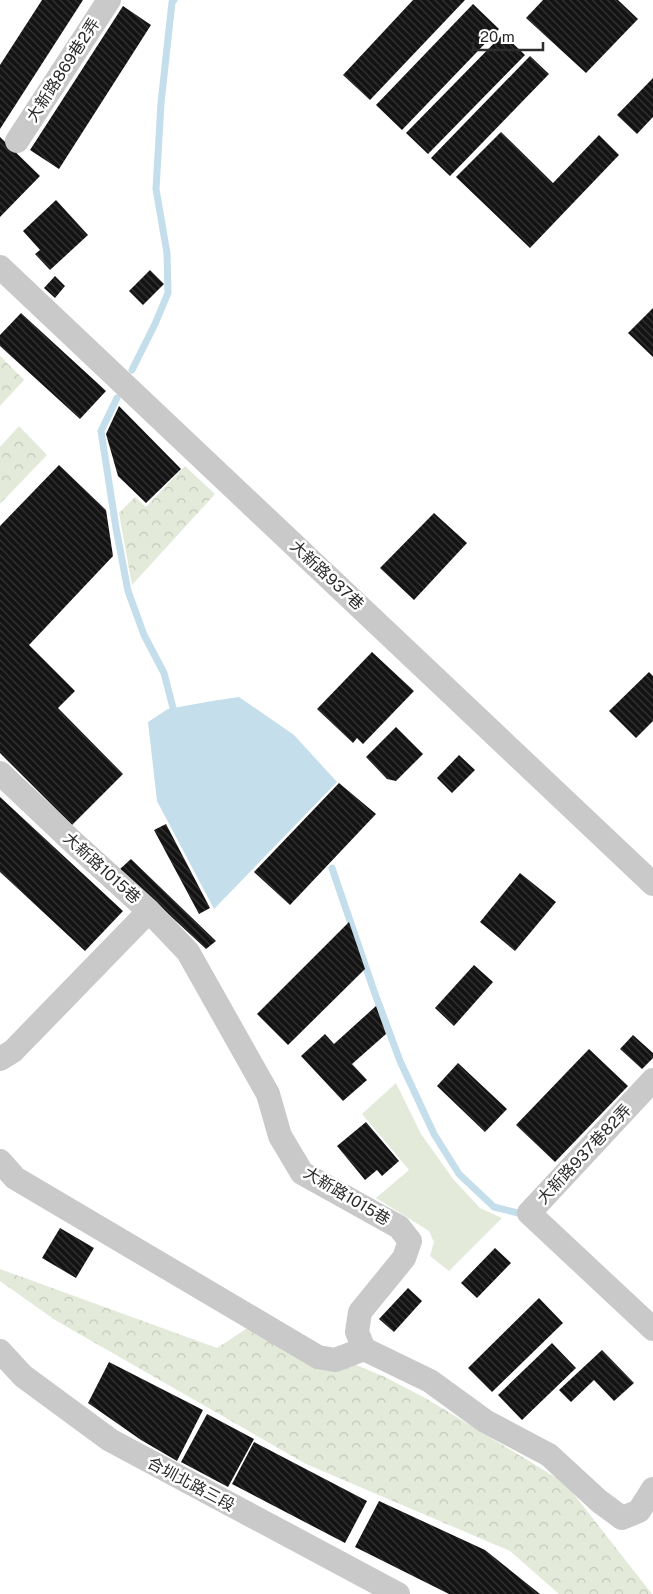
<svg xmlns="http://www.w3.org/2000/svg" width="653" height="1594" viewBox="0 0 653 1594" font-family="'Public Sans','Noto Sans TC',sans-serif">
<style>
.grass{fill:#e3ead9}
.forest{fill:url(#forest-crowns)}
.water{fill:#c4deeb}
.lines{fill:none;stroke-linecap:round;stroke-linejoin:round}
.stream{stroke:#c4deeb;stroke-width:7}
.building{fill:url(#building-back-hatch)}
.minor{stroke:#c9c9c9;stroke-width:24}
.labels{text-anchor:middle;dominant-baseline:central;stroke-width:5;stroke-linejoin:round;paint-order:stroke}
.street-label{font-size:16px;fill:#2c2c2c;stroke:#fff}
</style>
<defs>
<pattern id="forest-crowns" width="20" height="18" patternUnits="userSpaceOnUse" patternTransform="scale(1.25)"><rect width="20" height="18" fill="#e3ead9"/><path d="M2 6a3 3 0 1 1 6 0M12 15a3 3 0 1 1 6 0" fill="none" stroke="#c3c9ba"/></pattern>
<pattern id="building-back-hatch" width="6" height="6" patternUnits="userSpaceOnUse" patternTransform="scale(1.25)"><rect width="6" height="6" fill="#131313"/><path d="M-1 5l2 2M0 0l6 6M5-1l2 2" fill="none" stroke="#363636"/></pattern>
</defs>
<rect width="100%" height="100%" fill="#fff"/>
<!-- grass -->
<path class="grass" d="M396 1083 421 1134 453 1179 480 1208 502 1218 449 1271 430 1256 434 1242 429 1231 376 1198 409 1170 362 1114Z"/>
<!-- forest -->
<path class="forest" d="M0 356 24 380 0 406Z
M19 426 47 455 0 504V447Z
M185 466 215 494 132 585 119 513 135 497 146 507Z
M0 1269 217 1348 255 1323 385 1377 427 1399 565 1483 652 1594H559L510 1551 306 1464 55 1320 0 1281Z"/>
<!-- water -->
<path class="water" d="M239 697 294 735 337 782 214 909 157 801 148 722 168 709 212 701Z"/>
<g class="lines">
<!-- stream -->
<path class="stream" d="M132 370 155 324 168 293 167 253 156 189 161 103 172 2 174 0
M117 398 101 431 116 528 128 591 144 635 164 673 173 708
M332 868 374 991 400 1061 434 1134 459 1174 494 1207 518 1213"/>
</g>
<!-- building -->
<path class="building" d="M42 0H83L0 129V65Z
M413 0H465L370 100 343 75Z
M543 0H618L638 19 586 73 526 18Z
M473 4 499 29 402 130 376 105Z
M123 6 151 25 59 169 30 150Z
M503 34 525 55 428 154 406 133Z
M530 56 549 74 450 176 431 158Z
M653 78V117L637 134 617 115Z
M501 132 553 183 599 135 619 155 530 248 456 177Z
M0 137 40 176 0 217Z
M56 200 88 235 50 270 35 254 40 250 23 231Z
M150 270 164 284 143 305 129 291Z
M55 276 65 286 55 298 44 288Z
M653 308V357L628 333Z
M21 313 106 391 80 419 0 346V335Z
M119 406 181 469 146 503 118 476 106 434Z
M59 465 106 510 113 556 29 645 75 691 58 708 123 774 72 825 0 753V526Z
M434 513 467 543 414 600 380 568Z
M372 652 414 691 363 744 357 738 353 743 317 709Z
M649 672 653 676V721L636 738 609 711Z
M396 727 423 754 396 781 387 779 366 757Z
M459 755 475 770 452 793 437 778Z
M339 783 376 814 290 905 254 872Z
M0 797 123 911 85 951 0 872Z
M166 824 210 908 199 914 154 830Z
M131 859 216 941 206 949 120 869Z
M520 873 556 902 515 951 480 922Z
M349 922 365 969 288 1045 257 1014Z
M474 965 493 982 454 1026 435 1008Z
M376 1006 386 1034 352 1064 367 1080 343 1101 301 1056 325 1034 334 1044Z
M633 1035 653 1053V1058L642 1069 620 1049Z
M589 1049 628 1086 555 1162 516 1125Z
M458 1063 507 1109 485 1132 437 1086Z
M366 1122 399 1161 382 1176 377 1170 365 1180 337 1146Z
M60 1228 94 1248 76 1278 42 1258Z
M495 1248 511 1263 477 1298 461 1283Z
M408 1288 422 1301 394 1332 379 1319Z
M539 1298 563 1323 492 1392 468 1368Z
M552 1343 576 1368 522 1420 498 1395Z
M602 1350 634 1383 614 1401 594 1380 571 1402 559 1390Z
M109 1362 203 1410 177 1461 141 1440 88 1403Z
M207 1414 254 1439 228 1487 181 1462Z
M254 1442 367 1501 345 1543 232 1484Z
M379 1501 485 1550 540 1594H449L355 1547Z"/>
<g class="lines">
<!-- minor -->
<path class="minor" d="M17 141 109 0
M0 267 653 884
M0 773 74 843 149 911 188 952 268 1094 280 1136 302 1173 399 1227 410 1241 404 1258 360 1312 357 1332 364 1349 430 1381 485 1421 549 1455 599 1501 622 1518 639 1511 653 1489
M0 1059 13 1051 149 911
M653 1080 529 1213 653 1329
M0 1161 15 1178 318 1357 335 1360 364 1349
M0 1351 23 1376 110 1440 398 1594"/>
</g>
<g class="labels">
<!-- street labels -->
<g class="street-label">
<text transform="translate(63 70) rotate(-57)">大新路869巷2弄</text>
<text transform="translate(327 575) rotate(43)">大新路937巷</text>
<text transform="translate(102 868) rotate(42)">大新路1015巷</text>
<text transform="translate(584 1154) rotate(-47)">大新路937巷82弄</text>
<text transform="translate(347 1196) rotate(31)">大新路1015巷</text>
<text transform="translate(191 1484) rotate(28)">合圳北路三段</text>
</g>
</g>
<!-- scale -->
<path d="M473 42v8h70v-8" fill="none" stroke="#2c2c2c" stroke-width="2.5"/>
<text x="480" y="42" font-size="15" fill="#2c2c2c" stroke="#ffffff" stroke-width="4" paint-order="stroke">20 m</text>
</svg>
